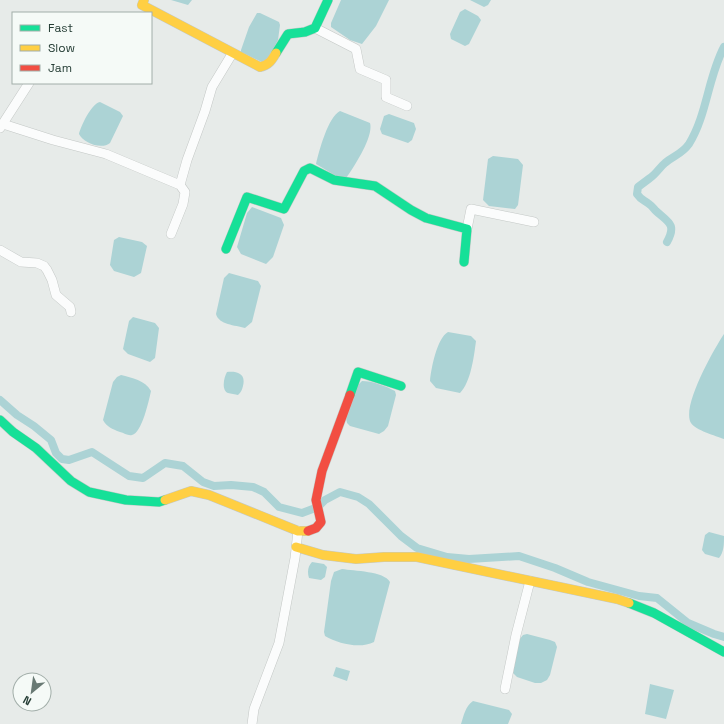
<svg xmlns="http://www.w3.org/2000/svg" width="724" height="724" viewBox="0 0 724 724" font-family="'Space Grotesk',sans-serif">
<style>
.water{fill:#acd3d5}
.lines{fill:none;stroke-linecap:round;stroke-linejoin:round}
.canal{stroke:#acd3d5;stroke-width:8}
.street-casing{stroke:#c4c8c6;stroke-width:10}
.fast-casing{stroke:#c3c9c6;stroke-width:10}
.slow-casing{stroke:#c3c9c6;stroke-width:10}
.jam-casing{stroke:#c3c9c6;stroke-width:10}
.street{stroke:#fbfcfc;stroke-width:9}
.fast{stroke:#16e098;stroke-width:9}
.slow{stroke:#ffcf43;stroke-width:9}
.jam{stroke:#f24e42;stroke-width:9}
</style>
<rect width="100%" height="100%" fill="#e7ebe9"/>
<!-- water -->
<path class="water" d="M171 0H192L188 5Z
M341 0H389L376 26 362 44 350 40 331 27V23Z
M470 0H491L488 5 484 7Z
M465 9 478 16 481 20 469 44 465 46 451 39 450 34 460 12Z
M257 13H260L279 22 280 25 278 40 266 64 241 52V50L249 27Z
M100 102 120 112 123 116 110 143C102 150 83 143 79 134 81 126 91 104 100 102Z
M340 111 370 123C374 136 354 167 346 178L336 176 316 164C319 151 328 117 340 111Z
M389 114 414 123 416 129 412 140 408 143 382 134 380 129 384 116Z
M493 156 518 159 523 165 518 205 515 209 489 206 483 200 488 159Z
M252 207 281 218 284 225 273 257 266 264 241 254 237 247 247 213Z
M119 237 142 242 147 246 141 273 134 277 114 271 110 265 114 240Z
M229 273 258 281 261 286 252 322 245 328C235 325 219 325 216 314L224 278Z
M133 317 155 323 159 328 155 358 150 362 128 354 123 349 129 321Z
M448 332 471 336 476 341C474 356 471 382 460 393L436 388 430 381C431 369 437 338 448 332Z
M724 334V439C716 436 695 430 691 423 681 407 714 349 724 334Z
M227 372C238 371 246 374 243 386 242 390 241 392 238 395 235 394 231 394 228 393 221 390 224 377 227 372Z
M121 375C132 378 145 380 151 391 149 400 142 433 132 435 128 436 124 433 120 432 112 429 107 427 103 420L113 382 117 377Z
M362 381C372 381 386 386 395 391L396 395 388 426 384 431 379 434 350 426 347 423 346 418 358 385Z
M709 532 724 536C724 544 724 552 719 558L705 554 702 550 705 535Z
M312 562 324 564 327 567 325 577 321 580 309 578C307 572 308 566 312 562Z
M342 569C354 571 384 571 390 582L374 642C360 649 339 644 325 636L324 632 331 581 334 572Z
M527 634 550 640 555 642 557 647 550 675 547 680 541 683H535L517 677 513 673 519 640 523 635Z
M336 667 350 671 347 681 333 676Z
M650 684 674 690 666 719 645 714Z
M473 701 509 710 512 714 508 724H461C464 715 465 707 473 701Z"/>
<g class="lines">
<!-- canal -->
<path class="canal" d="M667 242C677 224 668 222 656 211 654 209 652 206 649 204 644 200 641 200 637 194L638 187C642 184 646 181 650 178 656 174 660 167 665 163 674 155 681 155 689 144 707 115 708 77 724 47
M0 400 17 415 34 426 51 440 56 453 62 459 69 460 92 452 129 476 143 478 165 463 183 466 203 482 214 486 231 485 253 487 264 492 279 507 302 513 318 507 325 500 340 492 358 497 369 504 401 536 417 548 447 557 469 559 519 556 555 568 588 582 639 596 657 598 688 623 714 634 724 637"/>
<!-- street casing -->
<g class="street-casing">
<path id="street" d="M315 28 356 49 360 69 386 80V97L407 106
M3 124 53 140 106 154 180 185
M0 128 29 83
M467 229 471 209 534 222
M171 234 183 204 185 192 180 185 187 160 205 111 212 87 232 54
M0 250 21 262 37 263 44 266 47 270 52 280 56 295 70 307 71 312
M505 689 516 635 530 581
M252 724 254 709 279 643 295 558 298 531"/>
</g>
<!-- fast casing -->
<g class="fast-casing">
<path id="fast" d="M276 53 288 34 305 32 315 28 328 0
M226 249 247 197 284 209 304 171 310 168 334 180 375 186 411 210 426 218 467 229 464 262
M350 395 358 372 401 386
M0 420 13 432 36 448 71 481 89 492 126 500 159 502 165 500
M629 603 654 613 724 652"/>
</g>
<!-- slow casing -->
<g class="slow-casing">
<path id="slow" d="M144 0 142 5 260 67C269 65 272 60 276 53
M165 500 191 491 209 495 298 531H308
M296 547 323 555 356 559 384 557H417L617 599 629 603"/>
</g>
<!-- jam casing -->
<g class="jam-casing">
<path id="jam" d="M308 531 316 528 321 522 316 500 322 471 350 395"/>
</g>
<!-- street -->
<use href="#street" class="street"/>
<!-- fast -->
<use href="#fast" class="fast"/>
<!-- slow -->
<use href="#slow" class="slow"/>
<!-- jam -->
<use href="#jam" class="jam"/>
</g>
<!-- legend -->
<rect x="12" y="12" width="140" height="72" fill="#f5faf7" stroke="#a2aea9"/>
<rect x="20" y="25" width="20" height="6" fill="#16e098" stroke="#a2aea9"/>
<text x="48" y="32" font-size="12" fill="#253d35">Fast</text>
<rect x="20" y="45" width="20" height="6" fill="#ffcf43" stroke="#a2aea9"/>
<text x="48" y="52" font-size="12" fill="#253d35">Slow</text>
<rect x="20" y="65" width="20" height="6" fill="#f24e42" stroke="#a2aea9"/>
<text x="48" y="72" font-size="12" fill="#253d35">Jam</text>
<!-- north arrow -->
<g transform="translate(32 692) rotate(209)"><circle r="19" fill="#f5faf7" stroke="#a2aea9"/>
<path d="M0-3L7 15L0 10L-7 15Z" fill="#697a74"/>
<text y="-6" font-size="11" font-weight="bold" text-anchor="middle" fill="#253d35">N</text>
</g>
</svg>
